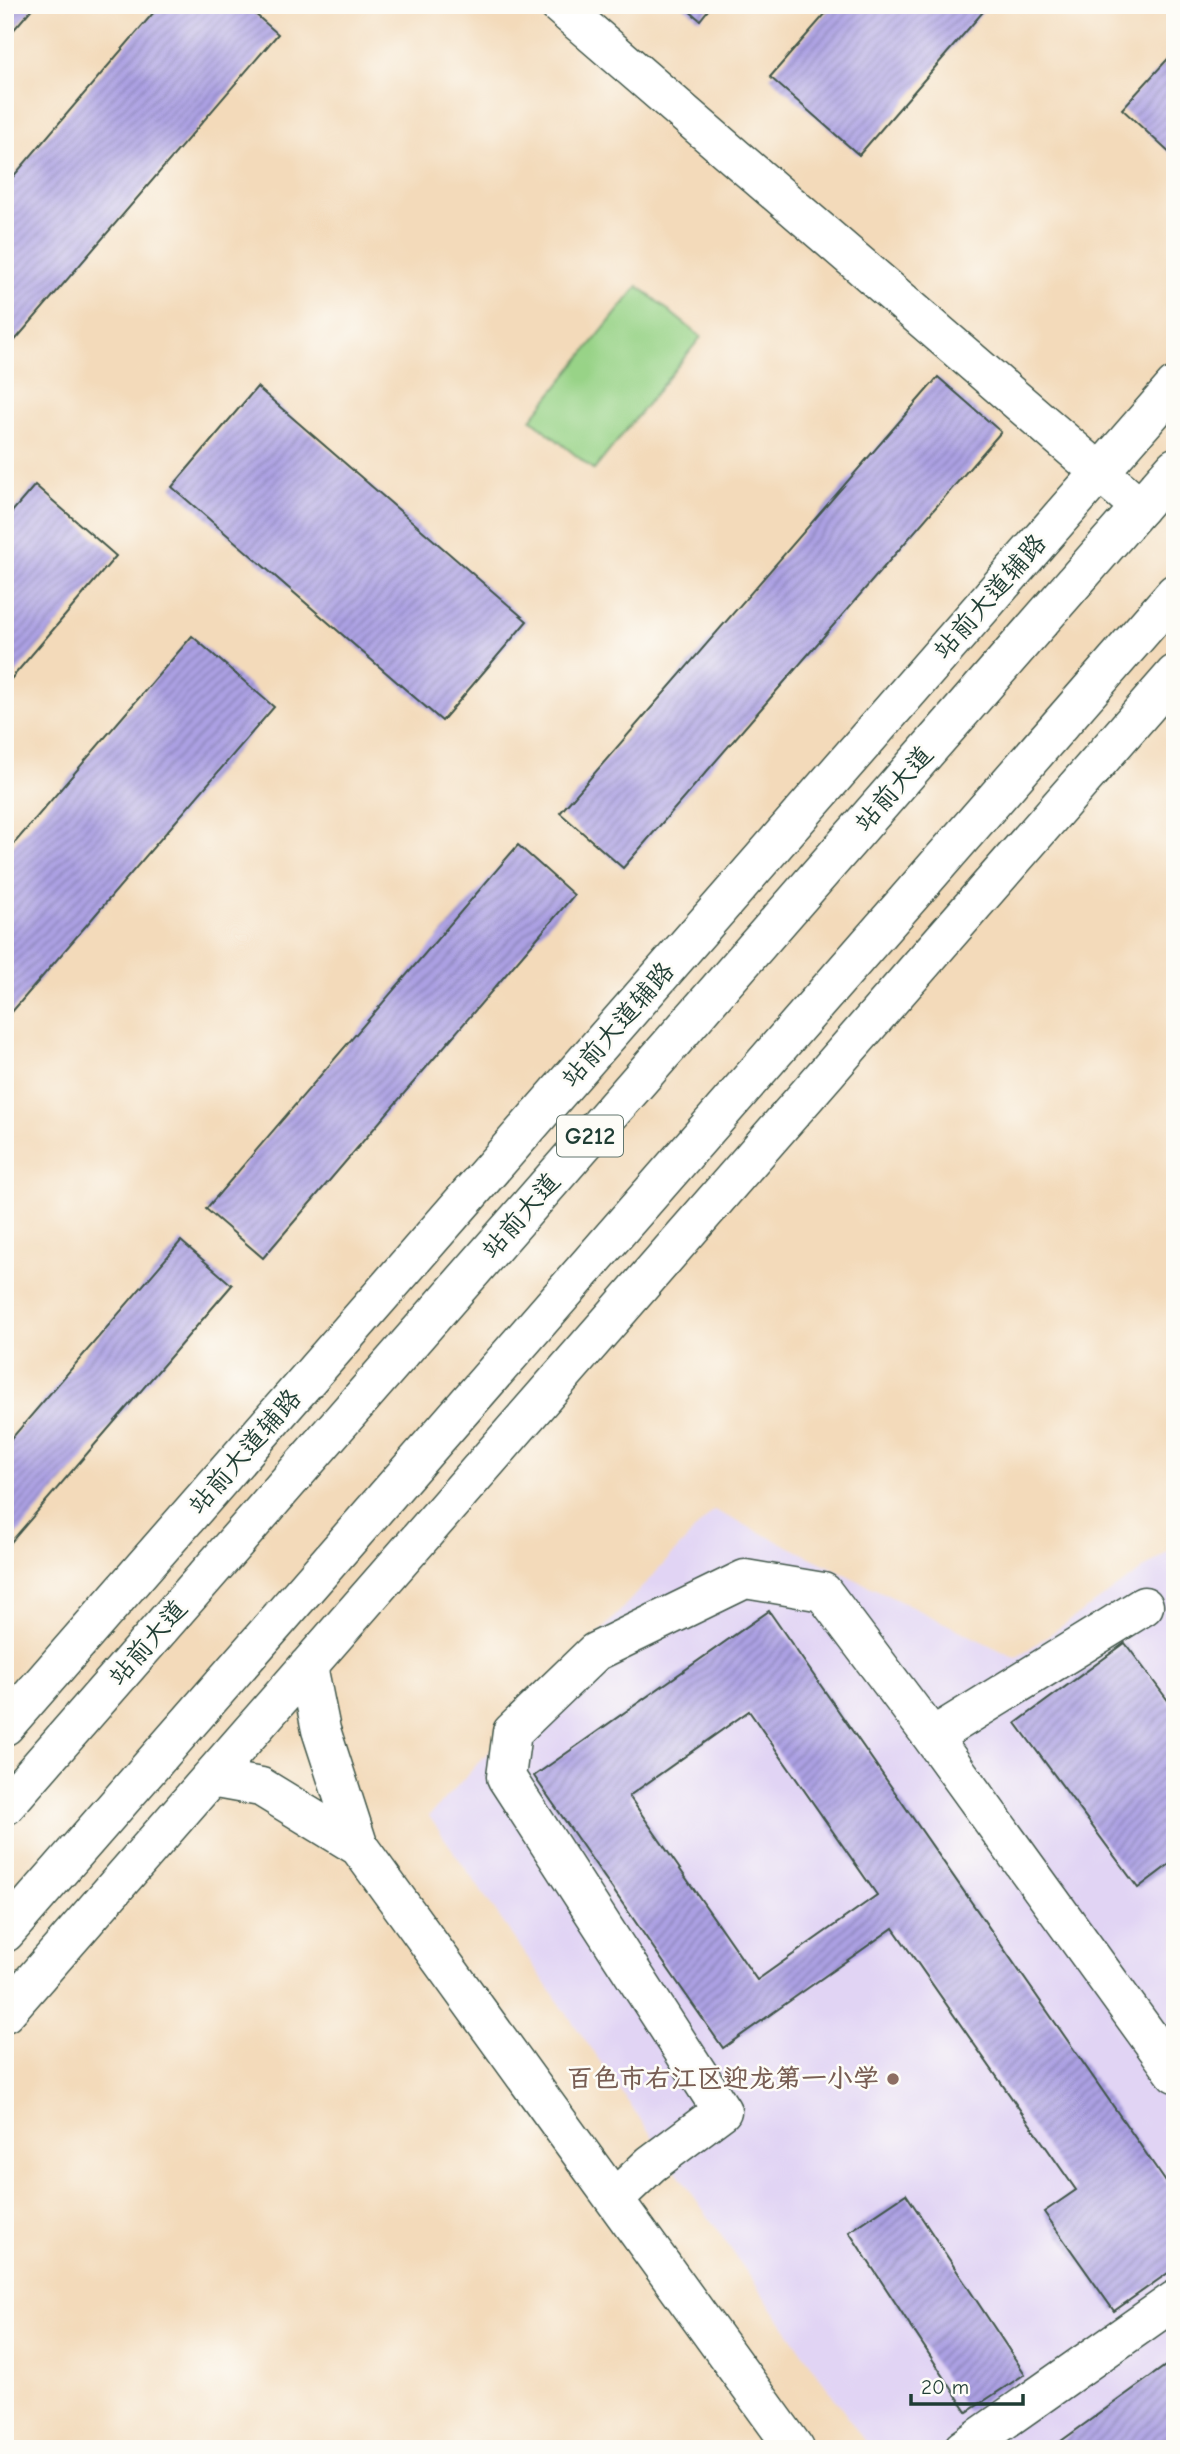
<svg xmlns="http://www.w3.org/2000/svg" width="1180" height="2454" viewBox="0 0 1180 2454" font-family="'Comic Neue','LXGW WenKai TC',sans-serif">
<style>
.built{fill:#e1d4f4}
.garden{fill:#98d387;stroke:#5c885e;stroke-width:2}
.building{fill:url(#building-hatch);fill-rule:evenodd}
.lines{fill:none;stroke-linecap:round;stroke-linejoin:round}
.minor-casing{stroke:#3f5548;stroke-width:41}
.highway-casing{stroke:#3f5548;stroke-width:41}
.minor{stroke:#fff;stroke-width:38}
.highway{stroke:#fff;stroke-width:38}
.education-dot{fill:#8d6e63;stroke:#fdfcf7;stroke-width:2.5}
.labels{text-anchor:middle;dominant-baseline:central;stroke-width:5;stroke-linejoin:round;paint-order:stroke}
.shield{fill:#fdfcf7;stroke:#62766e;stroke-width:2}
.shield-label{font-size:24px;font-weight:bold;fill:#1f3d34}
.street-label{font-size:26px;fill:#1f3d34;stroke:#fdfcf7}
.education-label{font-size:26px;font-weight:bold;fill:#785e54;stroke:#fdfcf7;text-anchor:end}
</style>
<defs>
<pattern id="building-hatch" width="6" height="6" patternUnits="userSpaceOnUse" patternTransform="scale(1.75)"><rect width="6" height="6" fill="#aca0e3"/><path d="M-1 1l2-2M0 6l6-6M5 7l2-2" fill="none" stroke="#8b84b9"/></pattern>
</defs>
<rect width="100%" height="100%" fill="#fdfcf7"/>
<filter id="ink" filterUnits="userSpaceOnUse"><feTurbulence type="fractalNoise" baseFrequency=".0143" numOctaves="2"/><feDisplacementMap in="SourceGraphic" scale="14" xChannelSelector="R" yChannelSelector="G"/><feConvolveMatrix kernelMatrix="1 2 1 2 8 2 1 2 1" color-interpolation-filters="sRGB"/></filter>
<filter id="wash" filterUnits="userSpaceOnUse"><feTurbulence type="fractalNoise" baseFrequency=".00686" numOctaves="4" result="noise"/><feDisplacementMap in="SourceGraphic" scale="28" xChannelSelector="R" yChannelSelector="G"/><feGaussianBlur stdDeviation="1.57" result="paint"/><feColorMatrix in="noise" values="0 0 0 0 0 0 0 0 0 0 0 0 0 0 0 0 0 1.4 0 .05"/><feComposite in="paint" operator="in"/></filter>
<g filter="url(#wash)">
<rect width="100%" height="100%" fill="#f3daba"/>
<!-- built -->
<path class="built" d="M714 1510 1016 1658 1175 1547V2449H870L429 1816Z"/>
<!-- garden -->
<path class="garden" d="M638 286 701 337 594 470 531 419Z"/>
<g id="blocks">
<!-- building -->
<path class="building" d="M5 5H35L5 40Z
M160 5H245L278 34 5 352V186Z
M682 5H712L700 20Z
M833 5H989L859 155 770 77Z
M1175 51V158L1122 109Z
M938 377 1001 432 623 868 560 813Z
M257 387 527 621 442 721 172 487Z
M35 485 116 556 5 686V520Z
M192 636 274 707 5 1020V854Z
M518 845 574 895 263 1258 206 1209Z
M181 1241 232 1285 5 1549V1446Z
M769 1611 1175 2195V2268L1114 2311 1044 2212 1076 2190 893 1928 723 2048 534 1776ZM749 1711 877 1895 757 1980 629 1796Z
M1125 1643 1175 1710V1860L1138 1888 1016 1723Z
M906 2194 1025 2374 967 2412 849 2232Z
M1175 2359V2439L1161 2449H1050Z"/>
</g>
</g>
<g filter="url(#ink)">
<use href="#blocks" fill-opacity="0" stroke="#3f5548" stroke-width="2"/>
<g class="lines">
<!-- minor casing -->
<g class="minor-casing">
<path id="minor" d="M559 5 1140 507
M308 1666 321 1730 359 1847 795 2449
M5 1726 1175 386
M932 1737 1175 2073
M211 1778 261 1787 359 1847
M5 2013 1175 674
M614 2199 651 2164 722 2111 506 1777 512 1732 595 1652 745 1579 823 1592 932 1737 1144 1606
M963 2449 1175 2300"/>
</g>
<!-- highway casing -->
<g class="highway-casing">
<path id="highway" d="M5 1806 1175 467
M5 1933 1175 593"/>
</g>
<!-- minor -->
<use href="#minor" class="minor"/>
<!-- highway -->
<use href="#highway" class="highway"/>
</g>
</g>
<!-- markers -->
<circle class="education-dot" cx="893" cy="2079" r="7"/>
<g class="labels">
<!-- shield labels -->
<rect class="shield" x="557" y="1115.5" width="66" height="41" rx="5"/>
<g class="shield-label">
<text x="590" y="1136">G212</text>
</g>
<!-- street labels -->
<g class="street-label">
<text transform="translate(990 597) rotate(-49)">站前大道辅路</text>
<text transform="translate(894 789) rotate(-49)">站前大道</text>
<text transform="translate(618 1025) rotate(-49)">站前大道辅路</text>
<text transform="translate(521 1216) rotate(-49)">站前大道</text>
<text transform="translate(245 1452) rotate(-49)">站前大道辅路</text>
<text transform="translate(148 1643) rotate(-49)">站前大道</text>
</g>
<!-- education labels -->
<g class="education-label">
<text x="879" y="2079">百色市右江区迎龙第一小学</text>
</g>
</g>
<!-- margin -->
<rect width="1180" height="2454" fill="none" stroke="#fdfcf7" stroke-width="28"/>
<!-- scale -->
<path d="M911 2394v10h112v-10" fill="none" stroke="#1f3d34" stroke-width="3.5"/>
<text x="921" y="2394" font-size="21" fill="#1f3d34" stroke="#fdfcf7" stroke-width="5" paint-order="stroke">20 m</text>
</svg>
